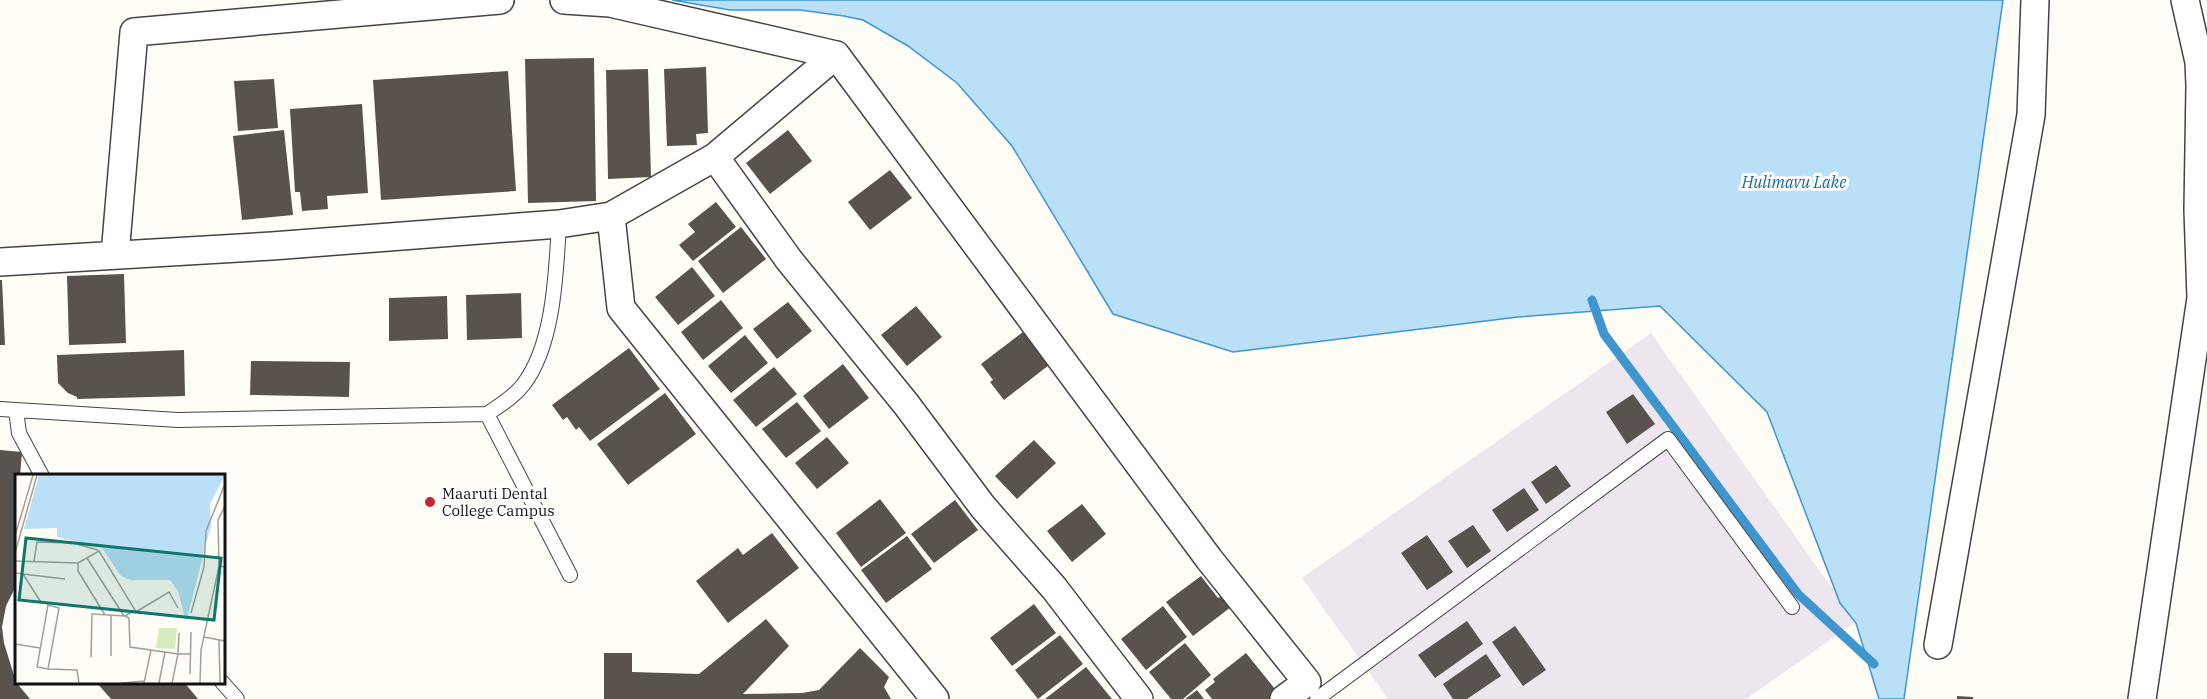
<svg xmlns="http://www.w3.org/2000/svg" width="2207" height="699" viewBox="0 0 2207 699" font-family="'IBM Plex Serif',serif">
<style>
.industrial{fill:#eee6ef}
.water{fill:#b9e0f7;stroke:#3f96cf;stroke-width:1.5}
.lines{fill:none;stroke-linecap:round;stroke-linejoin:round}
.stream{stroke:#3f96cf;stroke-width:9}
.building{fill:#5a524d}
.service-casing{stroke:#444;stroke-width:16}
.minor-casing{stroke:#444;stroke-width:30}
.service{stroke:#fff;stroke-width:14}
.minor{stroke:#fff;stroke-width:27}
.poi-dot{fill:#c4262e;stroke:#fff;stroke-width:2}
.labels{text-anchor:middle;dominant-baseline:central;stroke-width:6;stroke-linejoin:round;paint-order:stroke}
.poi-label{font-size:15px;fill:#111;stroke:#fff;text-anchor:start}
.water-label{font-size:16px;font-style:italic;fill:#1768a6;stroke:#fff}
.inset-road{fill:none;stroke:#a09f9a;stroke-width:1.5}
.view{fill:#0f766e;fill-opacity:0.15;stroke:#0f766e;stroke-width:3}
.inset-edge{fill:none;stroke:#111;stroke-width:3}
</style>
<rect width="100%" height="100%" fill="#fffdf5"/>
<!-- industrial -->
<path class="industrial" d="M1651 333 1856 622 1746 699H1388L1302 578Z"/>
<!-- water -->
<path class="water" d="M672 0H2003L1904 699H1879L1856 623 1840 603 1767 412 1660 306 1518 317 1233 352 1113 314 1012 146 957 83 908 46 863 20 844 16 800 10H730Z"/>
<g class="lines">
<!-- stream -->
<path class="stream" d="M1592 300 1604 334 1798 594 1874 664"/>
</g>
<!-- building -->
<path class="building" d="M594 58 596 201 528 203 525 59Z
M706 67 708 133 696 134 697 145 667 146 664 69Z
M648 69 651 177 608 179 606 70Z
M508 71 516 191 381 200 373 80Z
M274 79 278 128 238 131 234 81Z
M362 104 368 193 327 196 328 209 302 211 300 192H295L290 109Z
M284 130 293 215 242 220 233 136Z
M788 130 812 161 770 194 746 163Z
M890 170 912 198 870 230 848 202Z
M716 202 736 227 693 261 679 245 695 232 688 224Z
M741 227 766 259 723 293 698 261Z
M692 267 715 296 678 325 655 297Z
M124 274 126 343 69 345 67 276Z
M0 280H2L5 345H0Z
M521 293 522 338 467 340 466 295Z
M447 296 448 339 389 341V298Z
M721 300 743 328 703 360 681 332Z
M788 302 812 331 777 359 753 329Z
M916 306 942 337 907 366 881 335Z
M1023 332 1049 365 1004 400 990 382 993 380 981 364Z
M745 335 768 363 731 393 708 366Z
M629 348 660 389 590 441 579 427 576 430 567 417 563 420 552 405Z
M184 350 185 396 77 399V397L68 393 58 383 57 355Z
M251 361 350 362 349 397 250 395Z
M843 364 869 398 829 429 803 396Z
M774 367 797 394 756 427 733 400Z
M665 393 696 434 628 485 597 444Z
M1633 394 1655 424 1627 444 1606 412Z
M797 402 821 431 786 458 762 429Z
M827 437 849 463 817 489 795 463Z
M1034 440 1056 463 1017 499 995 476Z
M0 450 22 452 20 476H16V592L14 590 6 606 2 627 4 643 16 682 30 699H0Z
M1556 465 1571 486 1546 504 1531 482Z
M1524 488 1539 510 1507 532 1492 510Z
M880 499 906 533 861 567 836 533Z
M955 500 978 530 934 563 911 534Z
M1082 504 1106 534 1072 562 1047 531Z
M1473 525 1491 551 1467 568 1448 541Z
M772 533 799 568 728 623 696 581 738 548 743 555Z
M1427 535 1453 572 1427 590 1401 553Z
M907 536 932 569 886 603 861 570Z
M1201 576 1218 598 1222 596 1231 607 1193 636 1166 602Z
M1034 604 1056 633 1012 666 990 638Z
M1163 606 1187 637 1146 670 1121 639Z
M766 619 789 646 743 694 802 693 819 690 860 648 889 677 884 687 891 699H604V653H632V672L699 674Z
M1467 621 1483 644 1435 678 1418 655Z
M1515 626 1546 670 1523 686 1492 642Z
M1060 635 1083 664 1038 699 1015 670Z
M1185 643 1211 675 1183 699H1171L1149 672Z
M1246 653 1279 694 1273 699H1212L1205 690 1215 682 1213 679Z
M1486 654 1501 676 1467 699H1453L1443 684Z
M1086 667 1112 699H1045Z
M96 682H184L198 699H111Z
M1197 690 1204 699H1185Z
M1957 696 1973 697V699H1957Z"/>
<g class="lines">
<!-- service casing -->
<g class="service-casing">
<path id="service" d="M0 409 16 410 19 433 42 476
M16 410 178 420 487 414C500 405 514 397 523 385 554 345 556 273 559 224
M487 414 570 575
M222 682 237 699
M1317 699 1668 439 1792 607"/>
</g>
<!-- minor casing -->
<g class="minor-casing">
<path id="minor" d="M564 0 610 3 836 55
M2185 0 2199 62 2200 86
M715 157 789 260 906 404 983 507 1054 588 1139 699
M611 216 621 308 935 699
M115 255 134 32 500 0
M0 262 272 246 559 224 611 216 715 157 836 55 1209 559 1307 682 1284 699
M1938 645 2031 115 2035 0
M2142 699 2201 298 2198 210 2200 86 2207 87"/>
</g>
<!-- service -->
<use href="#service" class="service"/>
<!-- minor -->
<use href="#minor" class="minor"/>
</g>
<!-- markers -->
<circle class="poi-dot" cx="430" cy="502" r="6"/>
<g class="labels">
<!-- poi labels -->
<g class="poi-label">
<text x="442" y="493">Maaruti Dental<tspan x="442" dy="17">College Campus</tspan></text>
</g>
<!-- water labels -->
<g class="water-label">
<text x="1794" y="182">Hulimavu Lake</text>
</g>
</g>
<!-- overview -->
<g transform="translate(15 474)">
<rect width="210" height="210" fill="#fffdf5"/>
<path d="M144 154H162L160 175 141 174Z" fill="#d5ebbd"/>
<path d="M24 1H210L195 30 196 51 171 148 163 117 155 106H116L106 102 87 74 42 63V54L9 55Z" fill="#b9e0f7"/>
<path class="inset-road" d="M0 62 18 1M0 79 22 1M72 84 109 142M0 87 63 89 84 77 120 136 110 142M19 87 22 68 58 69 83 76M63 89V97L90 141M204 92 203 46 210 32M0 99 8 100 27 130M8 100 50 105M119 139 154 118 163 134M176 139 189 93 191 57 210 10M164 159 163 180H176M189 163 210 167M204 166 205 209M0 170 25 174M96 182V142M76 183 77 140 110 142 114 144 115 173 163 180 157 209M33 195 44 134 33 131 22 193 33 195 62 196 64 209M175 200 176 158M107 209 130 207M129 209 136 176M144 209 150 178M185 209 186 176 204 92 210 93"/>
<path class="view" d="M11 64 206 84 199 146 4 126Z"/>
<rect width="210" height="210" class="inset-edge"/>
</g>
</svg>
